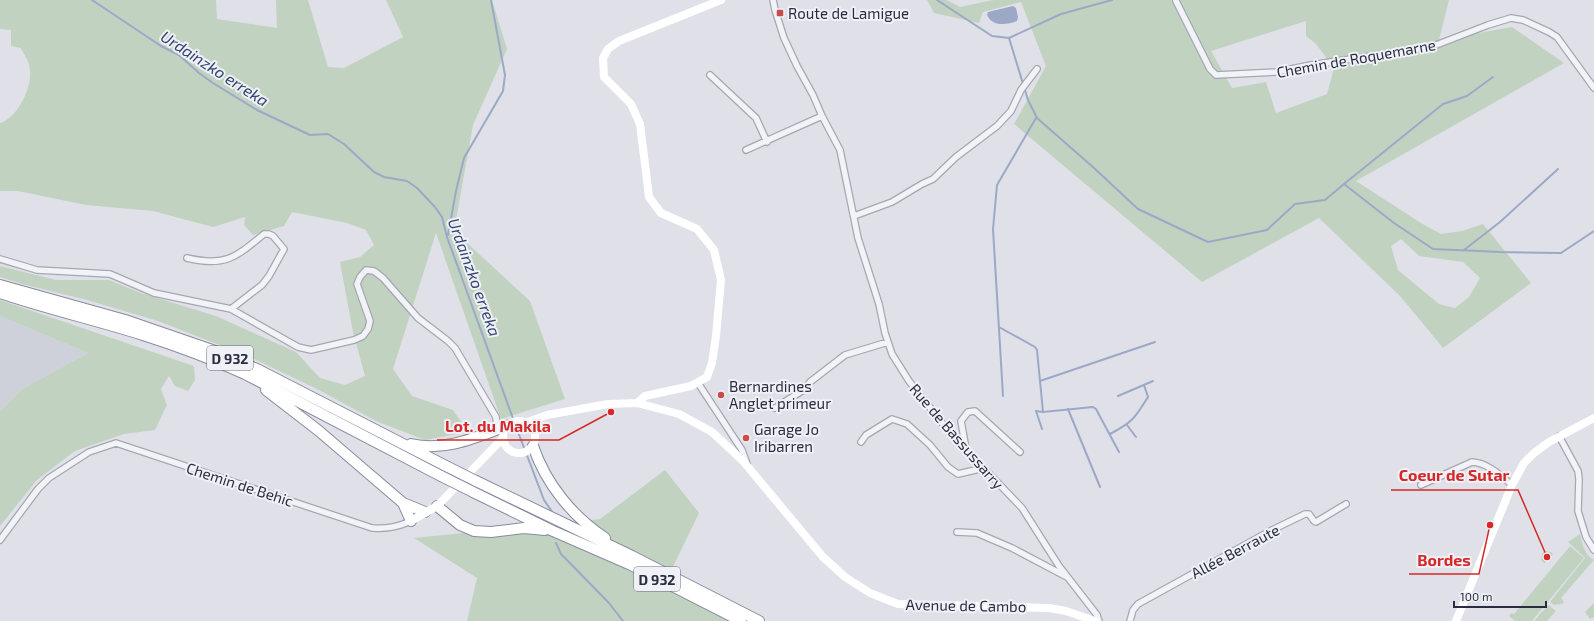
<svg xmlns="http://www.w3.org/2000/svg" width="1594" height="621" viewBox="0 0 1594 621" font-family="'Exo 2',sans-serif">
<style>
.built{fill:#ced0da}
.green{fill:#c2d2c1;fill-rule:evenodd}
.water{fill:#9ba9c7}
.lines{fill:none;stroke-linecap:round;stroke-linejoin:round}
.stream{stroke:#9ba9c7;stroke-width:2}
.street-casing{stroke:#a5a7b2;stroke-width:8}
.highway-casing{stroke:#878c9e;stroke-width:12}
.street{stroke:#f2f3f7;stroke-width:5.5}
.secondary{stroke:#fff;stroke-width:8}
.highway{stroke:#fff;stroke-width:10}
.highway-bridge-casing{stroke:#878c9e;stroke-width:12;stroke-linecap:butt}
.highway-bridge{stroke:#fff;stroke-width:10}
.poi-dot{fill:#ca4b48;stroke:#eff1f6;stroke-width:1.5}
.labels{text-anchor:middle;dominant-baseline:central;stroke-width:4;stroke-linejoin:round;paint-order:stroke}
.shield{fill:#eff1f6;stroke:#646876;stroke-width:1}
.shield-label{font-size:14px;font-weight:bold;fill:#292d3f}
.poi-label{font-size:15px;fill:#292d3f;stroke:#eff1f6;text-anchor:start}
.street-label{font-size:15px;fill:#292d3f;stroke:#eff1f6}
.water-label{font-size:16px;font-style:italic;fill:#344572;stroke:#eff1f6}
.leader{fill:none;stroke:#d62828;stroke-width:1.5}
.callout-dot{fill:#d62828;stroke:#eff1f6;stroke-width:1.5}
.callout-label{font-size:16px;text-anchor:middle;font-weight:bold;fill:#d62828;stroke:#eff1f6;stroke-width:4;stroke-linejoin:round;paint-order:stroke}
</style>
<rect width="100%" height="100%" fill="#e0e1e8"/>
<!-- built -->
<path class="built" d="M0 316 88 353 22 389 0 411Z"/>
<!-- green -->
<path class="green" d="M0 0H216L217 19 277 28 276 0H308L328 67 344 68 403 37 386 0H492L507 49 473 125 454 231 530 301 565 399 501 419 436 233 393 369 412 396 453 410 468 432 425 440 376 421 319 390 250 357 158 321 87 300 22 284 0 277V266L56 280H109L141 293 216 316 296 352 320 378 345 385 365 376 353 332 340 262 360 257 374 245 366 230 347 223 292 212 284 226 253 235 244 225 245 217 213 227 153 211 86 205 18 191H0V123C18 118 35 83 29 65 28 59 23 53 21 48L11 46V30L0 29Z
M927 0H947L960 7 993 0H1449L1439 40 1512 27 1564 63 1356 181 1421 223 1441 234 1462 231 1483 224 1531 283 1443 348 1401 297 1319 218 1202 282 1014 124 1046 66 1021 2 983 12 979 23 934 13ZM1306 21V36L1316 44 1334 68 1327 94 1276 113 1266 82 1232 88 1211 51ZM1401 239 1419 256 1463 262 1480 278 1469 297 1455 308 1439 304 1398 270 1391 246Z
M0 300 194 366 195 380 188 391 175 386 169 376 161 389 167 405 155 430 124 434 75 451 37 480 0 526V411L22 389 88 353 0 316Z
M665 470 699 513 670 573 737 621H467L477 578 414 538 600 519Z
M1580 534C1582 543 1585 556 1594 560L1561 598 1564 602 1562 604 1554 605 1550 602 1585 558 1568 542Z
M1570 546 1584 558 1532 621H1515L1509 616 1511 613 1514 614Z
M1545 551 1551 552 1553 554 1551 558 1544 563 1541 560 1542 553Z
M1594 603V617L1590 619 1585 612Z
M1548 605 1556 611 1547 621H1534Z"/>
<!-- water -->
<path class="water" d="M1013 6 1016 8 1018 17 1017 21C1007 25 992 27 987 15L988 12Z"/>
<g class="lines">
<!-- stream -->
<path class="stream" d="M92 0 161 46 179 55 199 73 213 83 257 110 310 135 328 134 344 144 374 172 384 177 407 181 417 188 435 207 442 217 447 237 515 424 544 500 553 513
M937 0 992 36 1009 38 1061 14 1112 0
M1009 38 1028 100 1037 118 1094 168 1138 209 1208 242 1267 230 1295 204 1325 200 1344 184 1394 223 1433 249 1500 252 1561 253 1594 231
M1344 184 1443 104 1467 96 1493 77
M448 235 456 191 464 158 503 91 505 75 491 0
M1464 250 1500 222 1558 169
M999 327 1035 347 1037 350 1043 412 1093 407 1096 409 1119 452
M1040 381 1155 342
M1003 396 993 229 997 185 1036 118
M1118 396 1153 381
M1068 409 1100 487
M1127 425 1136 437
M1042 429 1036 411 1043 412
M1110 434C1133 422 1135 418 1148 397L1144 385
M556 543 561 554 609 603 623 621"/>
<!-- street casing -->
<g class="street-casing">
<path id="street" d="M773 0 775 10 784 38 797 66 813 95 822 116 840 150 858 238 879 304 885 333 892 354 909 381 950 433 1022 508 1059 566 1097 615 1099 621
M1176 1 1210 69 1216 75 1276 72 1311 65 1431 47 1488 25 1511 18 1523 20 1549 32 1557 37 1594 88
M710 75 756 118 767 142
M746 150 822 116
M854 216 892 202 922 184 933 179 956 157 997 126 1011 111 1021 90 1037 69
M187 258C225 267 235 258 264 234H269L273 236 284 249 269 276 262 285 231 309
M0 259 37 270 110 274 154 293 231 309 298 347 311 350 354 340 363 336 368 329 370 321 357 284 360 277 366 270 374 271 383 278 418 318 448 341 455 348 496 417 497 430
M698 383 742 450 747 464
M775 408 805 389 810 382 845 355 888 342
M1559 436 1578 471 1579 479 1578 511 1586 537 1594 550
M861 442 866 435 892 419 907 424 930 445 948 467 958 474 984 468
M966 449 961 421 968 412 975 411 1020 452
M1421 485 1472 462C1488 463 1500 475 1512 485
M957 532 977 533 1012 548 1067 577
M0 540 38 489 49 478 89 452 116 443 372 528C387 529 397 527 411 521
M1130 621 1133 610 1138 604 1272 530 1305 514H1309L1314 521 1316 522 1346 504"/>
</g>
<!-- highway casing -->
<g class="highway-casing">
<path id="highway" d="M0 285 125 320 215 351 257 369 446 466
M0 293C47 309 96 320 143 335 178 346 212 359 245 374L441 476
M266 390 319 431 403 503 411 521
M411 444C446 452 477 437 509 425
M533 446C546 484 572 516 605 538
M476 481 632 556 759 621
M473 492 553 531 631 565 741 621
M403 503 425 512
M437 506 460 525 474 531 491 532 524 528 545 530"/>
</g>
<!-- street -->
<use href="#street" class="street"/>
<!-- secondary -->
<path class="secondary" d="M637 403 645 396 691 386 707 377 712 363 716 336 721 280 714 250 697 229 661 213 649 197 640 124 631 104 604 77 603 58 608 49 619 41 721 0
M503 437a16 16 0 1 1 32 0a16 16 0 1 1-32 0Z
M525 423 547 415 608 404 637 403 679 414 712 432 743 461 823 557 845 577 870 593 898 604 1049 608 1066 611 1095 621
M411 521 437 506 445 498 503 438
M1456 621 1512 485 1524 463 1534 453 1549 442 1594 418"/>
<!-- highway -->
<use href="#highway" class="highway"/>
<!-- highway-bridge casing -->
<g class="highway-bridge-casing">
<path id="highway-bridge" d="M446 466 476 481
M441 476 473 492"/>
</g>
<!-- highway-bridge -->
<use href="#highway-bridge" class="highway-bridge"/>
</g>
<!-- markers -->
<g class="poi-dot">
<rect x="776" y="9" width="8" height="8" rx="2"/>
<circle cx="721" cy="395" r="4"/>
<circle cx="746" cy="438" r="4"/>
</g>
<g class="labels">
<!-- shield labels -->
<g class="shield">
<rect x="207" y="346" width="46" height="24" rx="3"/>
<rect x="634" y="567" width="46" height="24" rx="3"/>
</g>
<g class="shield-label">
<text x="230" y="358">D 932</text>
<text x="657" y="579">D 932</text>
</g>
<!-- poi labels -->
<g class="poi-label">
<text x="788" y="13">Route de Lamigue</text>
<text x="729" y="386">Bernardines<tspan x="729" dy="17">Anglet primeur</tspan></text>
<text x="754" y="429">Garage Jo<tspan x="754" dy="17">Iribarren</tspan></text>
</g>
<!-- street labels -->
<g class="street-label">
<text transform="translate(1356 58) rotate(-10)">Chemin de Roquemarne</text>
<text transform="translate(957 436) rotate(49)">Rue de Bassussarry</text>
<text transform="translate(240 484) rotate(18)">Chemin de Behic</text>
<text transform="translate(1235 551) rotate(-28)">Allée Berraute</text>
<text transform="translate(966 605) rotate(1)">Avenue de Cambo</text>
</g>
<!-- water labels -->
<g class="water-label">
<text transform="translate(215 68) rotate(33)">Urdainzko erreka</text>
<text transform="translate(475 277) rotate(70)">Urdainzko erreka</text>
</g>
</g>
<!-- callouts -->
<path class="leader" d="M611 412L559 440H437M1547 557L1518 490H1391M1490 525L1479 574H1409"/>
<g class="callout-dot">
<circle cx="611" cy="412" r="4"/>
<circle cx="1547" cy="557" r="4"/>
<circle cx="1490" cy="525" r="4"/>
</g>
<g class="callout-label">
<text x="498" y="432">Lot. du Makila</text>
<text x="1454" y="481">Coeur de Sutar</text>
<text x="1444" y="566">Bordes</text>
</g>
<!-- scale -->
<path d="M1454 601v6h92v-6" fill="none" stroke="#292d3f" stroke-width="2"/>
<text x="1460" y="601" font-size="12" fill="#292d3f" stroke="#eff1f6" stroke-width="3" paint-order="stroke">100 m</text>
</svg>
